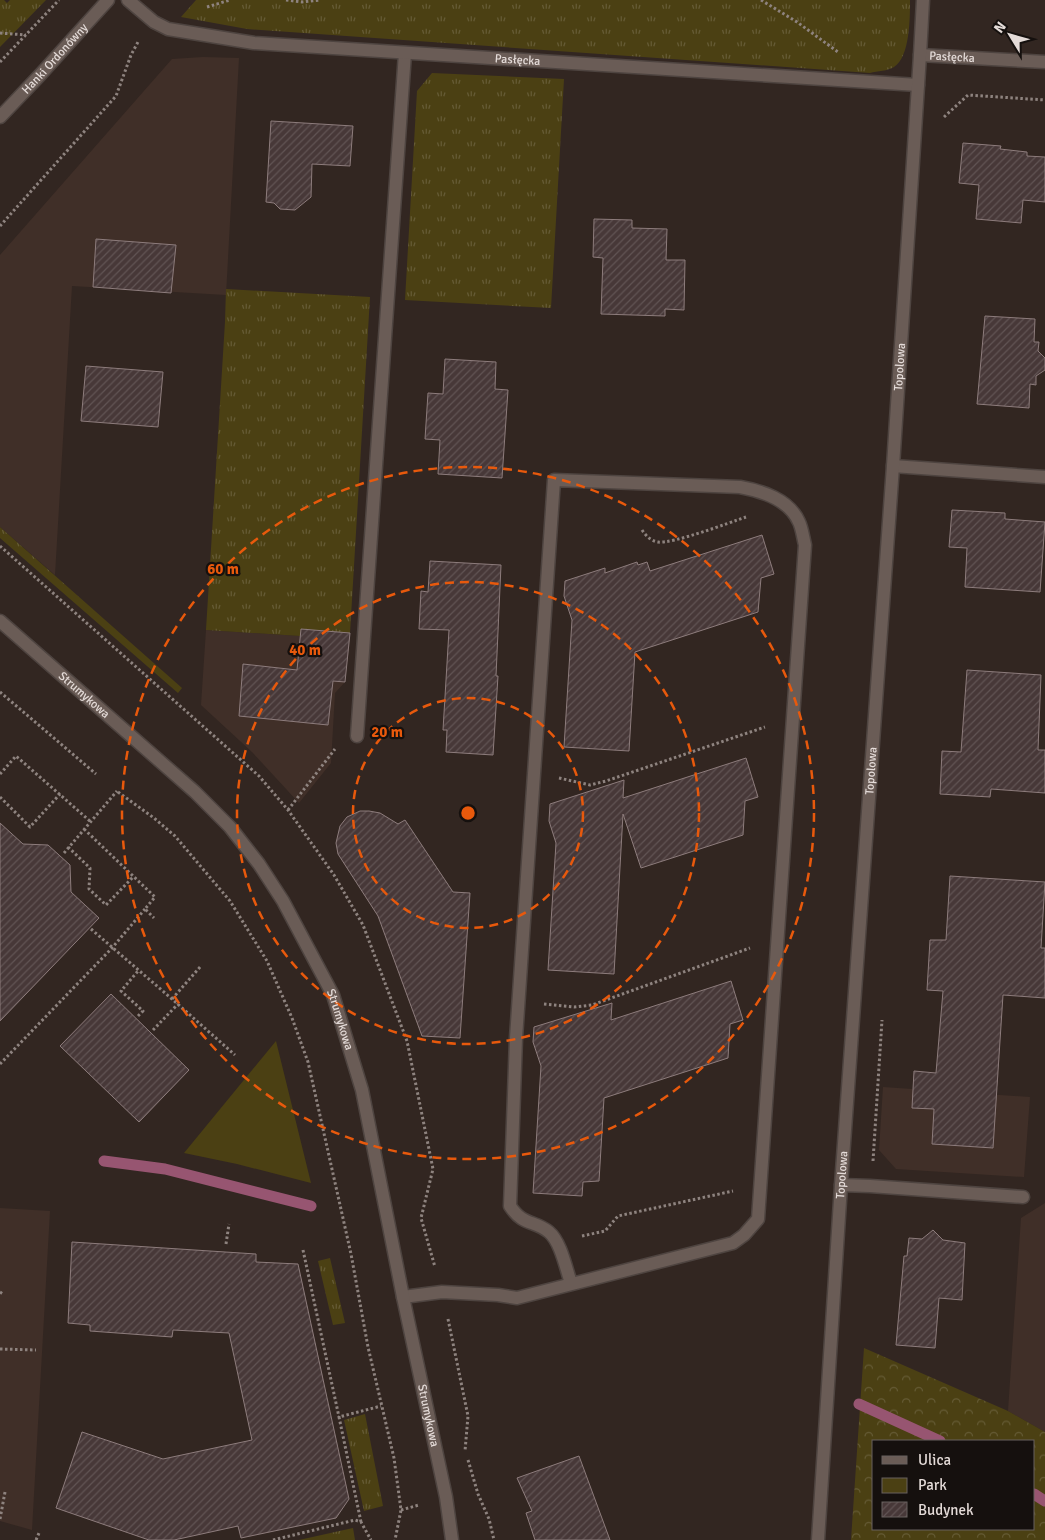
<svg xmlns="http://www.w3.org/2000/svg" width="1045" height="1540" viewBox="0 0 1045 1540" font-family="Signika,sans-serif">
<style>
.built{fill:#402f28}
.grass{fill:url(#grass-tufts)}
.forest{fill:url(#forest-crowns);fill-rule:evenodd}
.green{fill:#4b4013}
.lines{fill:none;stroke-linecap:round;stroke-linejoin:round}
.stream{stroke:#975571;stroke-width:11}
.building{fill:url(#building-hatch);stroke:#8d7c7c}
.service-casing{stroke:#4e4440;stroke-width:15}
.minor-casing{stroke:#4e4440;stroke-width:15}
.tertiary-casing{stroke:#4e4440;stroke-width:15}
.path{stroke:#8e837f;stroke-width:3;stroke-dasharray:2.5 2.5;stroke-linecap:butt}
.service{stroke:#6a5c56;stroke-width:12}
.minor{stroke:#6a5c56;stroke-width:12}
.tertiary{stroke:#6a5c56;stroke-width:12}
.ring{fill:none;stroke:#e8590c;stroke-width:2.5;stroke-dasharray:9 6}
.labels{text-anchor:middle;dominant-baseline:central;stroke-width:4.5;stroke-linejoin:round;paint-order:stroke}
.street-label{font-size:12px;fill:#e4dbd8;stroke:#15100e}
.centre{fill:#e8590c;stroke:#15100e;stroke-width:2.5}
.ring-label{font-size:15px;text-anchor:middle;font-weight:bold;fill:#e8590c;stroke:#15100e;stroke-width:4.5;stroke-linejoin:round;paint-order:stroke}
</style>
<defs>
<pattern id="grass-tufts" width="24" height="20" patternUnits="userSpaceOnUse" patternTransform="scale(1.25)"><rect width="24" height="20" fill="#4b4013"/><path d="M3 7l-1-3M5 7V3M7 7l1-3M15 17l-1-3M17 17v-4M19 17l1-3" fill="none" stroke="#655b35"/></pattern>
<pattern id="forest-crowns" width="20" height="18" patternUnits="userSpaceOnUse" patternTransform="scale(1.25)"><rect width="20" height="18" fill="#4b4013"/><path d="M2 6a3 3 0 1 1 6 0M12 15a3 3 0 1 1 6 0" fill="none" stroke="#655b35"/></pattern>
<pattern id="building-hatch" width="6" height="6" patternUnits="userSpaceOnUse" patternTransform="scale(1.25)"><rect width="6" height="6" fill="#473838"/><path d="M-1 1l2-2M0 6l6-6M5 7l2-2" fill="none" stroke="#615454"/></pattern>
</defs>
<rect width="100%" height="100%" fill="#322621"/>
<!-- built -->
<path class="built" d="M203 57 239 58 226 295 72 286 55 575 0 527V255L172 59Z
M301 629 350 633 345 682 335 693 331 763 299 803 252 752 201 705 206 630 300 636Z
M883 1087 1030 1097 1024 1177 896 1169 879 1150Z
M1045 1203V1432L1008 1411 1021 1218Z
M0 1208 50 1211 32 1530 0 1521Z"/>
<!-- grass -->
<path class="grass" d="M0 0H4L7 3 10 0H46L0 47Z
M196 0H910C910 18 910 57 894 67 888 71 877 71 870 73L247 29 181 17Z
M432 73 564 79 551 308 405 300 417 91Z
M226 289 370 297 350 633 301 629 300 636 206 630 225 322Z
M0 527 182 688 178 693 0 538Z
M330 1258 345 1323 333 1325 318 1261Z
M365 1414 383 1506 364 1511 344 1420Z
M353 1528 355 1540H299Z"/>
<!-- forest -->
<path class="forest" d="M864 1348 1008 1411 1045 1432V1540H851ZM874 1441H1034V1529H874Z"/>
<!-- green -->
<path class="green" d="M276 1041 311 1183 237 1164 184 1153Z"/>
<g class="lines">
<!-- stream -->
<path class="stream" d="M104 1161 165 1169 311 1206
M859 1404 940 1441
M1034 1494 1045 1501"/>
</g>
<!-- building -->
<path class="building" d="M271 121 353 126 350 166 312 164 311 197 295 210 280 209 274 203 266 202Z
M963 143 1001 146 1000 149 1027 152V156L1045 157V202L1023 200 1021 223 976 219 979 185 959 183Z
M594 219 632 220V228L667 229 666 260H685L684 310 665 309V316L601 314 603 258 593 257Z
M96 239 176 245 171 293 93 287Z
M985 316 1035 319 1034 342H1039L1038 351 1045 358V370L1036 376V385L1030 384 1029 408 977 404Z
M445 359 496 362 495 389 508 390 502 478 438 474 440 440 425 439 428 393 443 394Z
M86 366 163 372 158 427 81 421Z
M952 510 1005 513V519L1045 522 1040 592 965 587 967 548 949 547Z
M762 535 774 574 761 578 758 612 635 652 629 751 564 747 572 620 564 596 565 581 605 568V573L637 562 638 565 647 562 650 571Z
M430 561 501 565 496 676H498L493 755 446 752 447 730H443L449 630 419 629 421 591 428 592Z
M301 629 350 633 345 682 333 681 328 725 239 716 243 664 297 670Z
M967 670 1041 675 1038 750H1045V793L991 789 990 797 940 794 942 751 961 752Z
M746 758 758 797 745 801 743 835 641 868 623 814 614 974 548 970 556 843 549 821 550 804 624 780 623 798Z
M360 811H369L380 813 398 824 405 820 453 892 470 893 460 1038 422 1036 378 916 338 854 336 843 340 826 347 817Z
M0 823 23 844 48 845 70 865 71 892 99 918 0 1021Z
M950 876 1045 882 1041 948H1045V998L1003 995 993 1148 932 1144 934 1109 912 1108 914 1071 936 1073 943 991 927 990 930 940H946Z
M731 981 743 1020 730 1024 728 1058 604 1098 599 1181 583 1182 582 1196 533 1193 541 1066 533 1042 534 1027 612 1003 611 1020Z
M111 994 189 1070 139 1122 60 1046Z
M933 1230 943 1240 965 1243 962 1300 939 1298 935 1348 896 1345 904 1256H907L909 1238 922 1239Z
M72 1242 256 1254V1262L298 1264 349 1499 336 1518 241 1538 238 1526 174 1540H149L56 1508 82 1432 163 1459 252 1440 229 1333 173 1330 172 1337 90 1331V1325L68 1323Z
M579 1456 610 1540H535L526 1513 532 1511 517 1478Z"/>
<g class="lines">
<!-- service casing -->
<g class="service-casing">
<path id="service" d="M893 466 1045 477
M357 736 405 53
M841 1185 870 1186 1023 1197
M403 1297 442 1292 498 1295 517 1298 733 1243 744 1235 758 1219 805 545C803 537 802 528 799 522 789 499 762 491 740 487L554 480 516 1038 510 1206C523 1226 534 1220 549 1232 561 1242 566 1269 571 1283"/>
</g>
<!-- minor casing -->
<g class="minor-casing">
<g id="minor">
<path id="s1" d="M128 0 154 22 168 29 254 43 918 85"/>
<path id="s2" d="M920 55 1045 62"/>
<path id="s3" d="M0 621 195 792 230 827 259 864 283 901 333 995 362 1090 403 1297 446 1497 452 1540"/>
<path id="s4" d="M818 1540 841 1185 893 466 920 55 923 0"/>
</g>
</g>
<!-- tertiary casing -->
<g class="tertiary-casing">
<g id="tertiary">
<path id="s5" d="M0 117 40 75 108 0"/>
</g>
</g>
<!-- path -->
<path class="path" d="M286 0 302 2 320 0
M761 0 797 22 838 52
M207 7 230 0
M0 33 26 35
M0 62 59 0
M944 117 968 95 1045 100
M0 226 116 96 131 55 138 42
M642 530C646 536 651 541 658 542 673 544 728 523 746 517
M0 546 259 776 288 810 334 875 363 925 407 1041 433 1169 421 1218 435 1267
M0 692 96 774
M0 774 16 756 91 822
M559 778 590 785 606 781 765 727
M118 792 154 818 175 836 230 901 267 961 292 1018 308 1062 351 1254 368 1347 394 1458 401 1510 395 1540
M0 797 30 827 60 794
M288 810 335 749
M84 829 155 897 145 909 154 918
M68 847 90 868 89 889 106 905 133 877
M64 853 117 791
M91 929 172 999 235 1055
M172 999 201 966
M544 1004 574 1007 592 1005 750 948
M138 1016 143 1011 121 991 138 971
M153 1030 178 1004
M0 1064 112 948 145 909
M873 1161 882 1020
M582 1236 605 1231 618 1216 733 1191
M226 1244 229 1224
M303 1250 339 1417
M0 1292 3 1294
M448 1319 468 1416 465 1451
M0 1349 36 1350
M468 1460 478 1494 489 1519 494 1540
M401 1510 419 1505
M0 1519 5 1492
M361 1522 339 1417 381 1406
M36 1540 39 1533
M273 1540 355 1520 361 1522 371 1540"/>
<!-- service -->
<use href="#service" class="service"/>
<!-- minor -->
<use href="#minor" class="minor"/>
<!-- tertiary -->
<use href="#tertiary" class="tertiary"/>
</g>
<!-- distance rings -->
<g class="ring">
<circle cx="468" cy="813" r="115"/>
<circle cx="468" cy="813" r="231"/>
<circle cx="468" cy="813" r="346"/>
</g>
<g class="labels">
<!-- street labels -->
<g class="street-label">
<text stroke="none"><textPath href="#s2" startOffset="32">Pasłęcka</textPath></text>
<text stroke="none"><textPath href="#s5" startOffset="80">Hanki Ordonówny</textPath></text>
<text stroke="none"><textPath href="#s1" startOffset="401">Pasłęcka</textPath></text>
<text stroke="none"><textPath href="#s4" startOffset="1176">Topolowa</textPath></text>
<text stroke="none"><textPath href="#s3" startOffset="112">Strumykowa</textPath></text>
<text stroke="none"><textPath href="#s4" startOffset="771">Topolowa</textPath></text>
<text stroke="none"><textPath href="#s3" startOffset="532">Strumykowa</textPath></text>
<text stroke="none"><textPath href="#s4" startOffset="366">Topolowa</textPath></text>
<text stroke="none"><textPath href="#s3" startOffset="938">Strumykowa</textPath></text>
</g>
</g>
<circle cx="468" cy="813" r="8" class="centre"/>
<g class="ring-label">
<text x="223" y="574">60 m</text>
<text x="305" y="655">40 m</text>
<text x="387" y="737">20 m</text>
</g>
<!-- legend -->
<rect x="872" y="1440" width="162" height="90" fill="#15100e" stroke="#68615f"/>
<rect x="882" y="1456" width="25" height="8" fill="#6a5c56" stroke="#68615f"/>
<text x="918" y="1465" font-size="15" fill="#e4dbd8">Ulica</text>
<rect x="882" y="1478" width="25" height="15" fill="#4b4013" stroke="#68615f"/>
<text x="918" y="1490" font-size="15" fill="#e4dbd8">Park</text>
<rect x="882" y="1502" width="25" height="15" fill="url(#building-hatch)" stroke="#68615f"/>
<text x="918" y="1515" font-size="15" fill="#e4dbd8">Budynek</text>
<!-- north arrow -->
<g transform="translate(1010 35) rotate(307)" stroke="#15100e" stroke-width="4" paint-order="stroke">
<path d="M0-4L9 19L0 12L-9 19Z" fill="#e4dbd8"/>
<text y="-8" font-size="14" font-weight="bold" text-anchor="middle" fill="#e4dbd8">N</text>
</g>
</svg>
